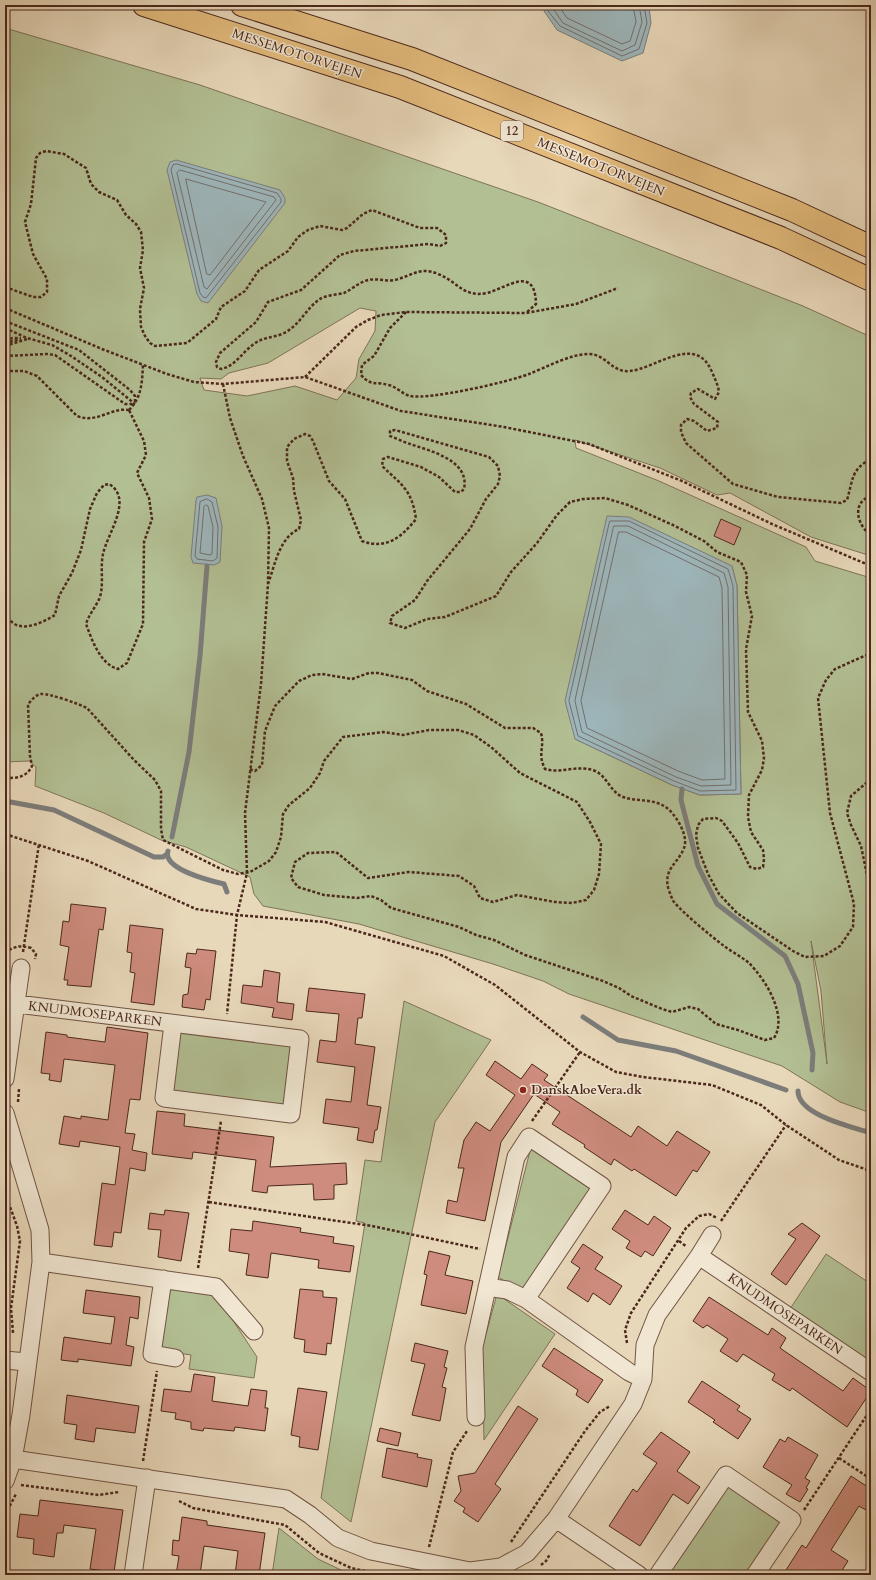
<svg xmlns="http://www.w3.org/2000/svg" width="876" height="1580" viewBox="0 0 876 1580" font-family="Cardo,serif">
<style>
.green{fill:#b2bf93;stroke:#7e7458;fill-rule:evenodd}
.water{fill:#9db6bb;stroke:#7c7d7b}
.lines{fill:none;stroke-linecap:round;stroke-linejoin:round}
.shore{stroke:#746f6c;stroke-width:1}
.stream{stroke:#7c7d7b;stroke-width:5}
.building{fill:#ce8c7e;stroke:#4b281c}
.street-casing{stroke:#725444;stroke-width:19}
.highway-casing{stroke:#4b281c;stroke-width:24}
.path{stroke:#4b281c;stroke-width:2.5;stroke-dasharray:3 2;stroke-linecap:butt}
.street{stroke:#f0e6d2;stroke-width:17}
.highway{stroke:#e4bc7d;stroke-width:22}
.poi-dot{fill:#8f2418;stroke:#f0e6d2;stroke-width:1.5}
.labels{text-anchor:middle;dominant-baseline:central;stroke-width:3;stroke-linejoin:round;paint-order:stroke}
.shield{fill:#f0e6d2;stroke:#7c6153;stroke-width:1}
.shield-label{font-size:12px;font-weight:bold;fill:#4b281c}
.street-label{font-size:13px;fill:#4b281c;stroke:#f0e6d2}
.poi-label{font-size:13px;font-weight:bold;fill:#4b281c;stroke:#f0e6d2;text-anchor:start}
</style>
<rect width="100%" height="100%" fill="#e8d8ba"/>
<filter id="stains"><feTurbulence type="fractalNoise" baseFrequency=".005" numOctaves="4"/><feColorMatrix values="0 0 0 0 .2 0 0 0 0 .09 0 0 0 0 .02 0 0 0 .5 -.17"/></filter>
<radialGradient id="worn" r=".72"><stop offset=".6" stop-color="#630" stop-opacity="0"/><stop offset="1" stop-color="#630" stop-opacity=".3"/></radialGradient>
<!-- green -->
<path class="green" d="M5 28 200 85 538 202 803 306 871 337V556L811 537 730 493 717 495 660 468 575 440 576 448 659 481 806 547 815 561 871 578V1113L840 1102 782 1066 569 994 543 981 493 964 359 924 263 906 254 894 250 877 186 847 161 840 104 813 35 786 36 767 29 761 5 762ZM360 308 376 311 375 331 359 359 356 378 337 400 295 386 247 396 204 390 200 378 221 379 229 373 268 363ZM732 566 737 586 741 794 700 795 672 785 575 739ZM811 941 821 991 827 1064V1063Z
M404 1001 491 1040 435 1122 351 1522 321 1498 365 1223 356 1221 365 1160 381 1162Z
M177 1030 291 1045 283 1107 169 1093Z
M531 1147 593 1188 524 1293 498 1277Z
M826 1254 871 1284V1363L790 1309Z
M167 1286 215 1293 257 1357 254 1378 189 1369 191 1355 158 1350Z
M497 1294 555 1334 484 1440 482 1349Z
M728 1484 783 1521 747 1575H667Z
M279 1528 318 1559 341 1570 340 1575H272Z"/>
<!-- water -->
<path class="water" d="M545 5H643L649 7 651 23 643 53 622 61 557 30 544 11Z
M176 160 280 190 285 198V203L208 303 201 301 197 294 167 170 170 162Z
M207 495 216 498 222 526 220 562 214 565 193 563 191 557 196 500 197 497Z
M607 516 629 517 732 566 737 586 741 794 700 795 672 785 575 739 565 701Z"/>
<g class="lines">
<!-- shore -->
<path class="shore" d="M549 5 548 11 560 26 622 56 639 49 647 23 644 5
M554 5V10L563 23 622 51 635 45 642 22 639 5
M560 5V8L567 18 622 44 630 41 636 22 633 5
M177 164 277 193 281 199V202L206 298 203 297 200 293 171 170 173 165Z
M180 170 274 197 276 200 207 289 204 287 177 173Z
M186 179 266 202 210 275 207 274Z
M207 499 212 502 218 527 217 558 213 561 197 559 195 556 200 502Z
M206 505 208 506 213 527 212 554 210 555 200 553 204 507Z
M610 521H629L728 569 733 586 736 790 700 791 674 781 578 736 569 701Z
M614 526H628L724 573 728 587 731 785 701 786 676 777 582 732 575 701Z
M619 532H626L719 577 722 588 725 779 702 780 678 771 587 728 581 701Z"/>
<!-- stream -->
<path class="stream" d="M682 789 681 800 698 866 717 904 785 956 798 984 813 1053 812 1070
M5 801 54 810 154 857H163L167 854
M172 837 189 752 200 656 207 566
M168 851C162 869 211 881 224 884L227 892
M583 1017 618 1040 676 1051 786 1090
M798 1091C798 1115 852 1127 871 1133"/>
</g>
<!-- building -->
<path class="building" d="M721 519 741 528 734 545 714 536Z
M71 904 106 908 103 930 99 929 91 987 67 985 68 980H64L69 947 60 945 63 921 69 922Z
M130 925 163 929 154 1005 131 1002 135 973 130 972 132 953 127 952Z
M197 949 216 951 210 1000 206 999 204 1010 182 1007 183 995 188 994 191 968 185 967 187 953 196 954Z
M264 970 280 973 277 1002 294 1004 292 1020 272 1017 274 1008 241 1003 243 985 262 987Z
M309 988 365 994 362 1018H358L355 1044 375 1047 367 1105 381 1107 377 1130H375L373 1143 357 1140 359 1128 323 1123 326 1099 351 1102 355 1067 317 1062 320 1040 336 1042 339 1014 306 1011Z
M107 1027 148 1033 140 1100 130 1099 125 1133 135 1134 132 1150 147 1153 145 1171 130 1168 121 1233 114 1232 112 1247 94 1245 102 1183 115 1185 120 1147 80 1141 79 1147 59 1144 64 1116 81 1119V1116L108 1120 115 1065 64 1059 61 1082 49 1080 50 1074 41 1073 46 1032 67 1035V1037L105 1042Z
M495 1061 521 1079 532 1064 548 1075 544 1080 631 1137 638 1126 667 1146 677 1131 710 1152 697 1172 693 1170 676 1196 634 1169 632 1171 614 1159 611 1165 584 1147 585 1145 552 1124 560 1112 534 1094 501 1142 485 1221 446 1213 448 1200 457 1202 464 1168H458L464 1140 476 1122 490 1131 515 1095 486 1075Z
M157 1111 185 1114 184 1126 274 1137 270 1167 346 1163 347 1184 334 1185V1199L314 1200 313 1184 268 1186 267 1193 252 1191 256 1160 193 1152 192 1159 152 1154Z
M165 1210 189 1213 181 1261 158 1257 161 1230 148 1229 150 1213 164 1215Z
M625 1210 648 1225 654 1216 671 1228 653 1256 645 1251 641 1257 626 1248 630 1241 612 1229Z
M253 1221 301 1228 300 1232 334 1237 333 1243 354 1246 350 1272 318 1268 319 1260 271 1253 268 1278 246 1275 249 1254 229 1251 231 1229 252 1231Z
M802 1223 820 1236 786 1285 771 1274 796 1239 788 1234Z
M583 1244 603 1257 595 1269 622 1286 610 1305 593 1293 588 1302 567 1288 580 1268 571 1262Z
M429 1251 450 1256 445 1275 473 1281 466 1314 421 1305 427 1275 424 1274Z
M300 1289 323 1291V1297L337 1298 331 1344 327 1343 326 1355 304 1352 305 1340 294 1338Z
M86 1290 140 1297 138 1319 130 1317 126 1345 134 1347 131 1366 78 1359V1362L61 1360 64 1337 111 1344 115 1317 83 1313Z
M709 1297 768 1335 772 1328 786 1338 780 1348 843 1391 853 1378 871 1391 847 1427 792 1388 790 1391 772 1380 775 1374 743 1354 737 1362 720 1351 728 1339 707 1325 703 1328 693 1321Z
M415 1343 448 1351 444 1367 447 1368 442 1387 446 1388 440 1421 412 1415 425 1364 411 1361Z
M554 1348 603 1380 588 1403 576 1395 578 1390 542 1366Z
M194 1374 215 1377 212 1401 248 1406 251 1389 267 1391 265 1408H268L265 1431 235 1427 234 1431 204 1428 203 1431 191 1429V1422L175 1419 176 1413 161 1411 164 1389 191 1392Z
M702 1381 740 1406 737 1410 751 1419 738 1439 713 1422 715 1420 688 1402Z
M298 1388 327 1392 318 1450 299 1447 300 1437 291 1435Z
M67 1395 139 1406 135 1433 96 1428 94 1442 75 1439 77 1425 64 1423Z
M518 1406 538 1419 495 1484 501 1489 478 1522 463 1512 465 1508 454 1501 461 1491 458 1476 475 1473Z
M380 1428 401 1433 398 1446 377 1441Z
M661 1432 690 1452 677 1471 700 1487 688 1504 673 1494 640 1546 609 1526 633 1489 637 1492 657 1463 643 1454Z
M788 1437 818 1455 805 1478 810 1481 806 1488 808 1489 800 1502 786 1494 792 1485 763 1467 780 1439 785 1442Z
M387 1448 418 1454 417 1457 432 1460 427 1487 382 1477Z
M851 1476 871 1489V1513L859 1506 831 1550 848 1561 839 1575H794L786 1570 802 1545 806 1548Z
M40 1500 123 1510 114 1572 90 1569 96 1529 64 1525 63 1533H57L54 1557 33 1554 34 1539 17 1537 20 1514 38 1516Z
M182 1517 207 1521V1525L265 1533 259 1575H235L238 1551 204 1546 200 1575H176L179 1556 172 1555 173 1540 179 1541Z"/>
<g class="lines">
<!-- street casing -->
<g class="street-casing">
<path id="street" d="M17 1004 300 1039 291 1114 164 1098 173 1024
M5 1079 21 968
M5 1113 40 1230 41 1262 21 1415 13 1459 5 1481
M699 1256 871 1372
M41 1262 216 1287 254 1331
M163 1279 152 1354 175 1358
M487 1287 507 1290 526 1299 629 1372 643 1379
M5 1360 26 1362
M476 1417 474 1347 516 1157 529 1137 602 1186 526 1299
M13 1459 286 1499 310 1515 338 1538 371 1551 470 1571 501 1567 527 1553 556 1519 633 1404 643 1379 645 1345 657 1315 699 1256 712 1235
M556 1519 639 1575
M133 1575 147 1478
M658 1575 726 1475 792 1520 755 1575"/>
</g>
<!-- highway casing -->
<g class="highway-casing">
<path id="highway" d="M144 5 400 87 781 238 871 280
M242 5 412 59 792 210 871 247"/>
</g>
<!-- path -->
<path class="path" d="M5 287 33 297H41L47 292V279L33 254 25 222 31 204 36 158 40 153 46 151 64 154 78 163 86 168 91 184 99 192 117 200 126 215 136 224 141 232 143 250 140 268 144 288 140 309 141 327 145 336 150 343 155 346 187 343 216 319 221 307 245 291 259 270 288 251 298 237 308 230 320 226 342 230 347 228 363 214 372 210 420 228H437L446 235V243L440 246 429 244 354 251 340 255 301 290 268 302 256 322 220 353 216 362 217 367 221 369C236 366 242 352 254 344 263 337 272 338 282 334 299 327 306 308 320 299 326 295 336 295 344 293 351 290 357 284 365 281 374 277 385 282 395 280 411 276 421 266 438 274 457 281 463 298 487 293 507 288 535 264 536 304L526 313
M5 308 102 349 167 374 194 382 223 384 305 377 401 411 504 427 589 444 682 481 772 524 871 566
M406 312 390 328 374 356 362 365 361 375C372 387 375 381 388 385 396 386 402 394 410 396 430 400 508 382 529 374 547 367 570 354 589 354 606 354 612 373 630 371 657 368 696 333 712 372 715 379 718 385 719 392L715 399 698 389 691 393 690 397 694 404 718 422 717 428 707 431 694 421 687 419 681 425V432L686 443 733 484 778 497 841 503 847 500C853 480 851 469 871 459
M5 321 79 350 130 390 135 396V404
M5 328 27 338 52 345 71 356 102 377 135 404
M5 340 13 338H21
M5 343 21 339
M5 346 27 339
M5 356 47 354 55 355 125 404H135
M5 371H24L37 376 77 416C97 424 111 407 129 410
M305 377 356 327 368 320 381 315 406 312 526 313 576 304 618 288
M223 384 230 418 243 456 262 499 269 528 268 584 261 684 245 813 247 873 237 915 227 1014
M129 410C142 397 142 382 143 365
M5 488V490
M871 496C851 502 857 526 871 535
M268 584C275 565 279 538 299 529L301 520 294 491 293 478 287 461V447L294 439 305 434 310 436 313 441 329 481 345 499 362 541C386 550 402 537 416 519 412 490 402 485 382 466L383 459 388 457 421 467 439 477 455 492H461L464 489C470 460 430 451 410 444 403 442 396 438 390 436V431L395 430 489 457 498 466 500 476 498 484 486 499 470 529 427 581 415 600 392 616 390 623 405 628 427 619 445 617 496 596 511 572 537 543 557 515 570 502 583 499 605 498 628 505 673 525 704 541 717 552 741 562 747 575 746 592 752 616 746 649 748 712 762 741 764 758 762 770 749 795 748 817 751 832 763 850 764 859 763 867 757 869 750 867 738 843 722 821 716 818 703 819 698 825 696 835 698 848 708 874 719 894 737 913 793 951 805 957 824 956 840 946 853 927 854 904 830 813 818 698 826 680 835 669 871 653
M5 607C10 637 37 626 55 615L59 596 72 573 81 550 90 509 97 493 104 485 109 484C134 499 107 534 103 554 100 568 104 583 100 597 96 607 89 614 86 624 92 640 100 664 118 669L127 663 143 624 144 542 152 519 149 498 137 473 146 455 144 441 129 410
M5 639V652
M5 706V717
M5 778C17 778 26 778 32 766L30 756 28 704C32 700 35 695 41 694 49 693 79 704 87 708L134 760 155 780 161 791V829L163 840 223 870 238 874 250 872 269 861 276 852 281 837 283 814 289 805 310 788 320 773 324 761 343 737 383 732 403 735 429 730H458L474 735 491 747 520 773 577 802 590 822 601 844 599 874 594 890 586 900 572 903 555 902 517 895 493 902 480 898 474 886 459 876 409 872 368 878 336 852 308 853 295 862 291 878 298 887 324 895 357 898 371 896 381 900 391 908 459 927 476 935 494 940 525 955 603 981 619 988 631 996 662 1009 672 1012 689 1007 698 1009 716 1024 738 1030 765 1040 774 1038C788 1016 766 980 749 963 742 957 732 952 724 946 711 936 684 914 674 902 672 900 671 895 669 891 662 869 678 864 684 848 689 836 676 815 667 808 654 798 637 802 623 797 611 793 607 776 595 771 579 764 561 774 545 769 537 753 545 748 541 733L533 728H505L466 704 427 691 412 680 378 673H369L352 679 322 674 312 675 299 681 275 706 265 731 262 765 255 771 249 769
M871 779 851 796 847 813 851 825 861 846 871 894V926
M5 834 88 861 196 909 237 915 325 922 444 956 495 985 580 1052 616 1072 643 1077 712 1085 761 1105 786 1125 839 1160 871 1171
M23 952 39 844
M5 953C14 946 20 945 31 948L36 954 35 959
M18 1102 19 1089
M532 1121 580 1052
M5 1193 17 1226 20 1241 11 1308 13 1333
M209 1202 372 1226 480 1249
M721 1221 786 1125
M679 1241 687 1247
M198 1268 221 1121
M627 1343 625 1330 631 1313 686 1228 699 1216 709 1214 717 1218
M5 1385 7 1377
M839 1458 871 1479
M143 1461 157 1371
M21 1485 99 1495 119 1492
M179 1501 193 1508 285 1525 319 1553 351 1568 383 1575
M804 1510 871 1409
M5 1515 16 1494
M511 1542 585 1431 600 1412 610 1406
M429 1547 453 1452 467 1431
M541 1565 546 1561 550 1554"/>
<!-- street -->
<use href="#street" class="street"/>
<!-- highway -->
<use href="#highway" class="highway"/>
</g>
<!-- markers -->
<circle class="poi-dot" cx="523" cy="1090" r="4"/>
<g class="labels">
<!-- shield labels -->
<rect class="shield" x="501" y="121" width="22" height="20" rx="3"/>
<g class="shield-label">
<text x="512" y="131">12</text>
</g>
<!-- street labels -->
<g class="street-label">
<text transform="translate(297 54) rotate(18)">MESSEMOTORVEJEN</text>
<text transform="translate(601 167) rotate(22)">MESSEMOTORVEJEN</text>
<text transform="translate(95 1014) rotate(7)">KNUDMOSEPARKEN</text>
<text transform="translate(785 1314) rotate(34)">KNUDMOSEPARKEN</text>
</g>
<!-- poi labels -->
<g class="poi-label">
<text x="531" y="1090">DanskAloeVera.dk</text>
</g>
</g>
<!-- margin -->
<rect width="876" height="1580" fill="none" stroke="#e8d8ba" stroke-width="20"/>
<rect x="6" y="6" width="864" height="1568" fill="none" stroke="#4b281c" stroke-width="2"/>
<rect x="10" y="10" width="856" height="1560" fill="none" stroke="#4b281c"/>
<rect width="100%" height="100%" filter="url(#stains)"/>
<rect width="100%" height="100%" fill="url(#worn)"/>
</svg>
